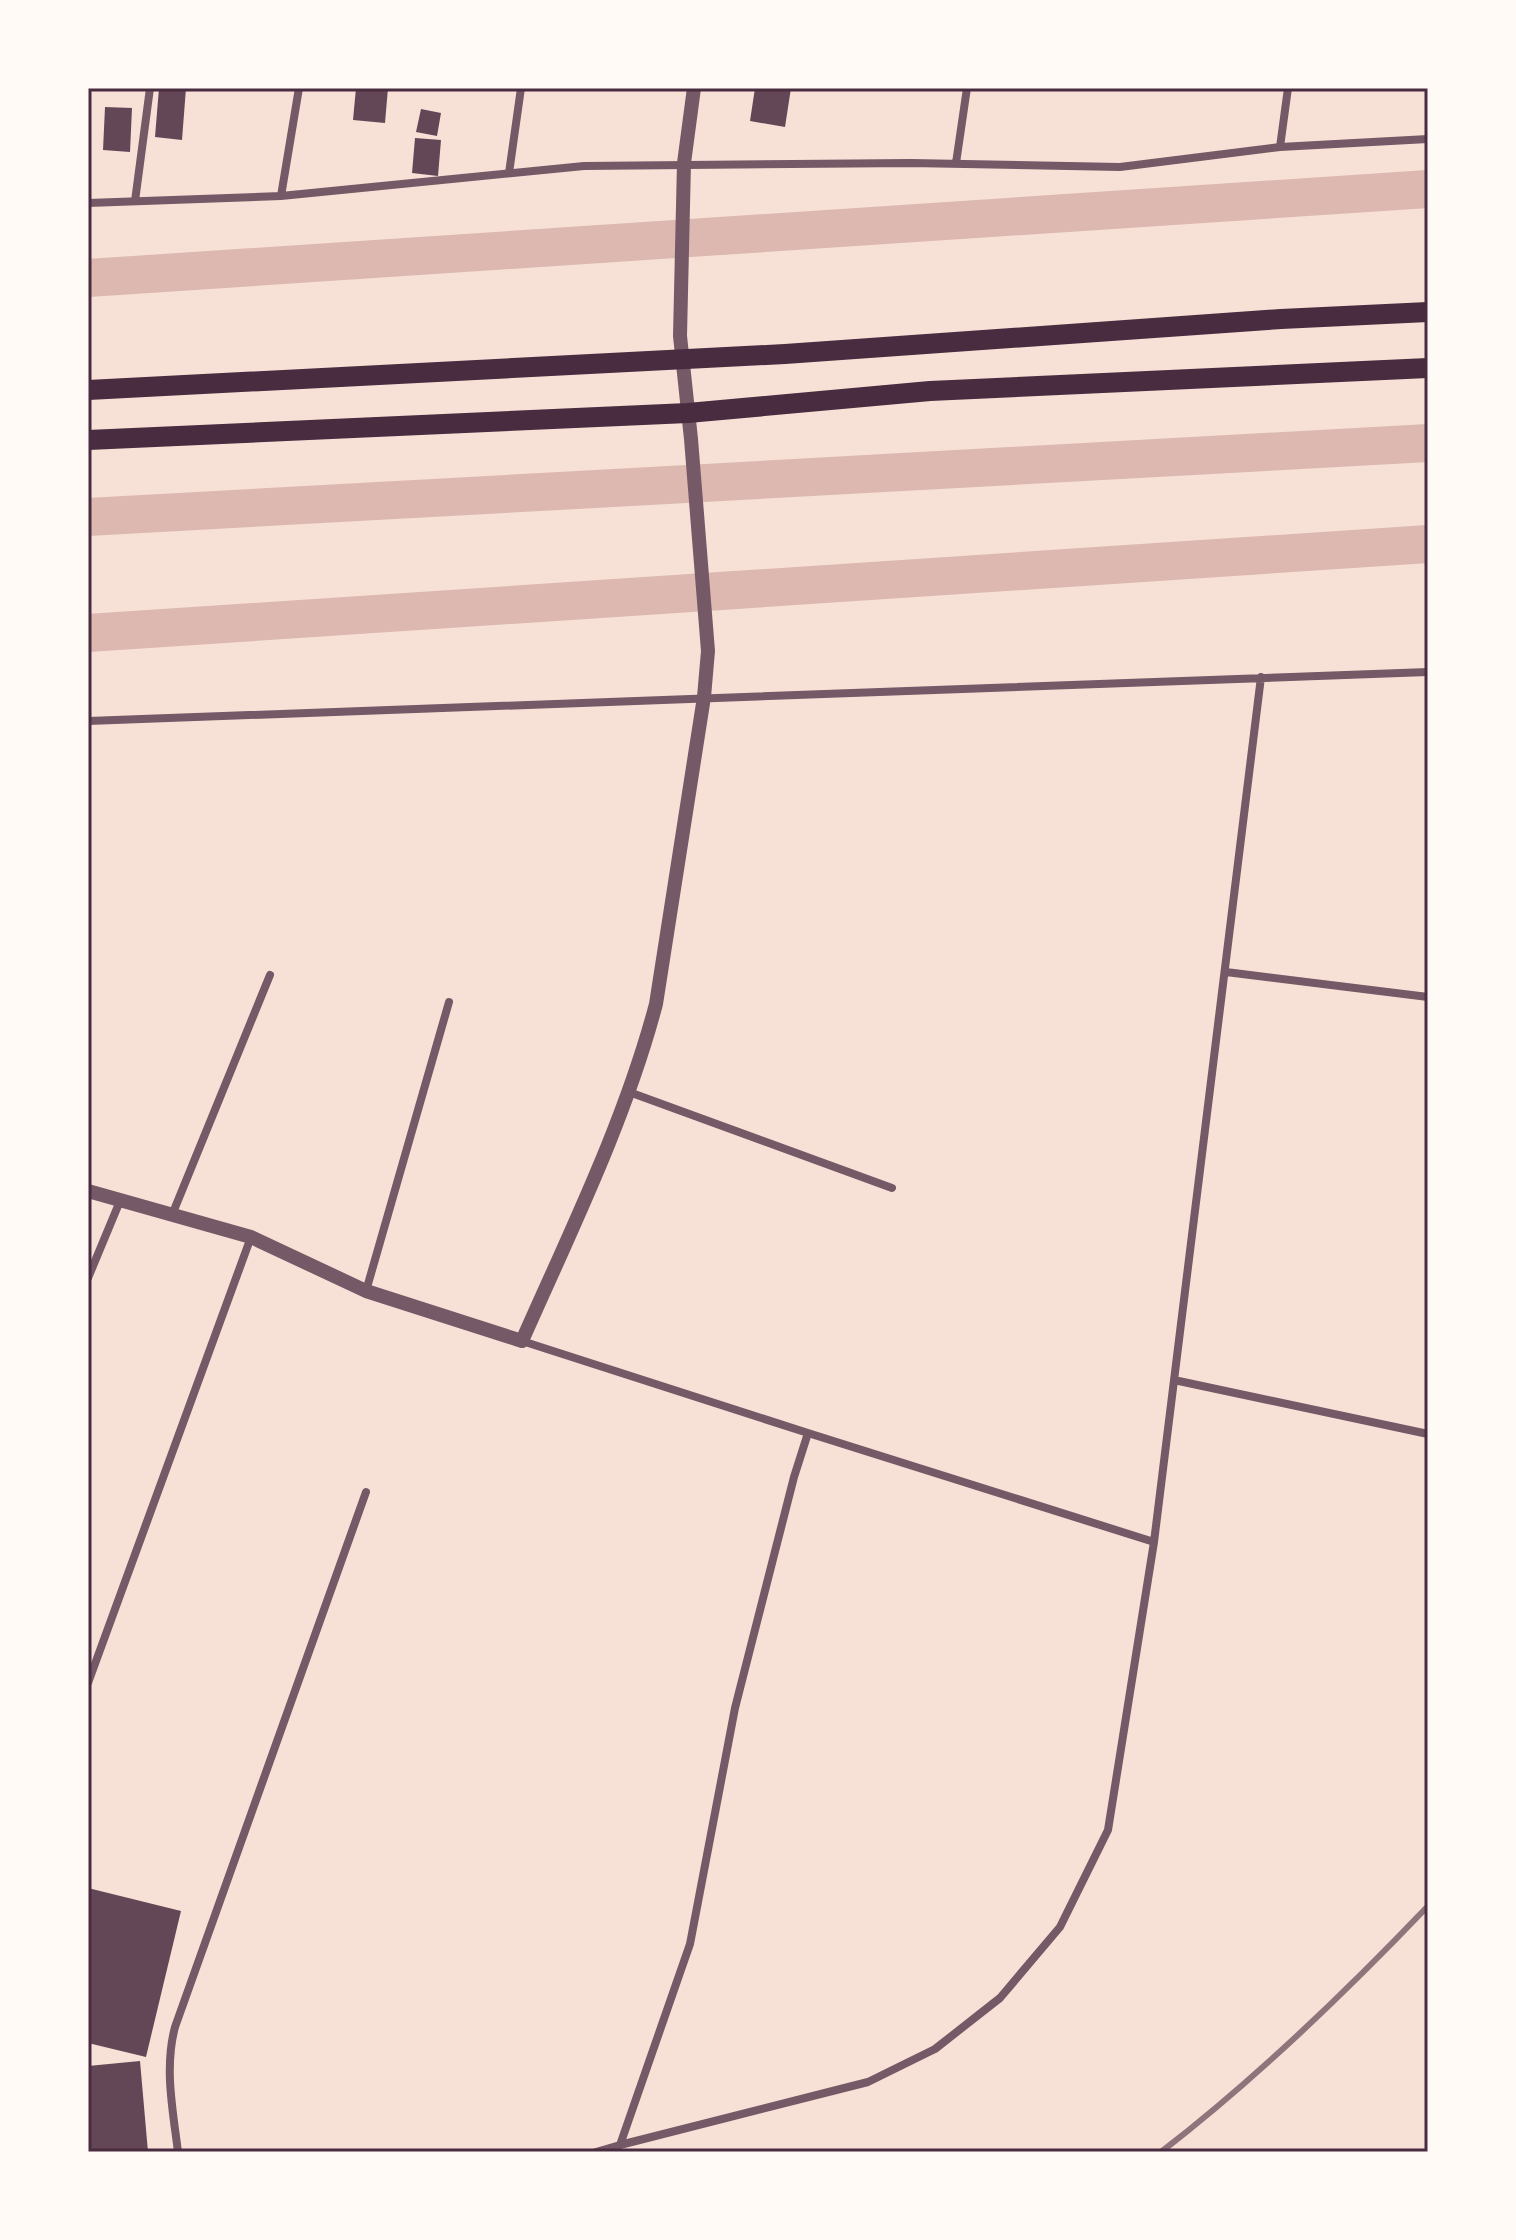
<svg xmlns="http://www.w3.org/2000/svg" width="1516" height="2240" viewBox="0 0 1516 2240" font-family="'DM Sans',sans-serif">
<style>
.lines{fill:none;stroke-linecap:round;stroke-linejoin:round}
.canal{stroke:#dcb8b0;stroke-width:38}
.building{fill:#644757}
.minor{stroke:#755966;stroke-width:8}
.tertiary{stroke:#755966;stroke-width:14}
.primary{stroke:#4a2c40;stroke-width:20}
.rail{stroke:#8f747c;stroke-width:6}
.neatline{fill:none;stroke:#4a2c40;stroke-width:3}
</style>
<rect width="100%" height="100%" fill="#f7e1d7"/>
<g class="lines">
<!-- canal -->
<path class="canal" d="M88 278 1428 189
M88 517 1428 443
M88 633 1428 544"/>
</g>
<!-- building -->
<path class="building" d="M159 88H186L182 140 155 137Z
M356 88H388L385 123 353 120Z
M755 88H791L785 127 750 121Z
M105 107 132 108 130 152 103 150Z
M421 109 441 113 437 136 416 132Z
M415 138 441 140 438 176 412 173Z
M88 1888 181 1911 146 2057 88 2043Z
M140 2061 148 2152H88V2066Z"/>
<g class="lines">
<!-- minor -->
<path class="minor" d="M1280 147 1288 88
M956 163 967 88
M509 173 521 88
M281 196 299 88
M135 201 150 88
M88 203 281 196 584 166 911 163 1120 167 1280 147 1428 139
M88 721 1428 672
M1226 972 1428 997
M629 1092 892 1188
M172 1215 270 975
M88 1278 120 1201
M366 1291 449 1002
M522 1341 808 1433 794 1477 735 1708 690 1944 620 2145 596 2152
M1174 1380 1428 1434
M808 1433 1154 1542
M88 1683 251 1237
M620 2145 868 2082 935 2049 1000 1998 1060 1927 1108 1830 1154 1542 1261 677
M178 2152C173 2111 164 2068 175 2027L366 1492"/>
<!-- tertiary -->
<path class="tertiary" d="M88 1191 251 1237 366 1291 522 1341C571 1230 625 1121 656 1004L704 697 708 651 691 439 680 336 684 163 694 88"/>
<!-- primary -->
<path class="primary" d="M88 390 785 354 1281 319 1428 312
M88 440 688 413 930 391 1428 368"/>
<!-- rail -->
<path class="rail" d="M1161 2152C1257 2078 1344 1994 1428 1906"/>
</g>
<!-- border -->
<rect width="1516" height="2240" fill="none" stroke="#fffaf5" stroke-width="180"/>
<rect x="90" y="90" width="1336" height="2060" class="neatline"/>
</svg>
